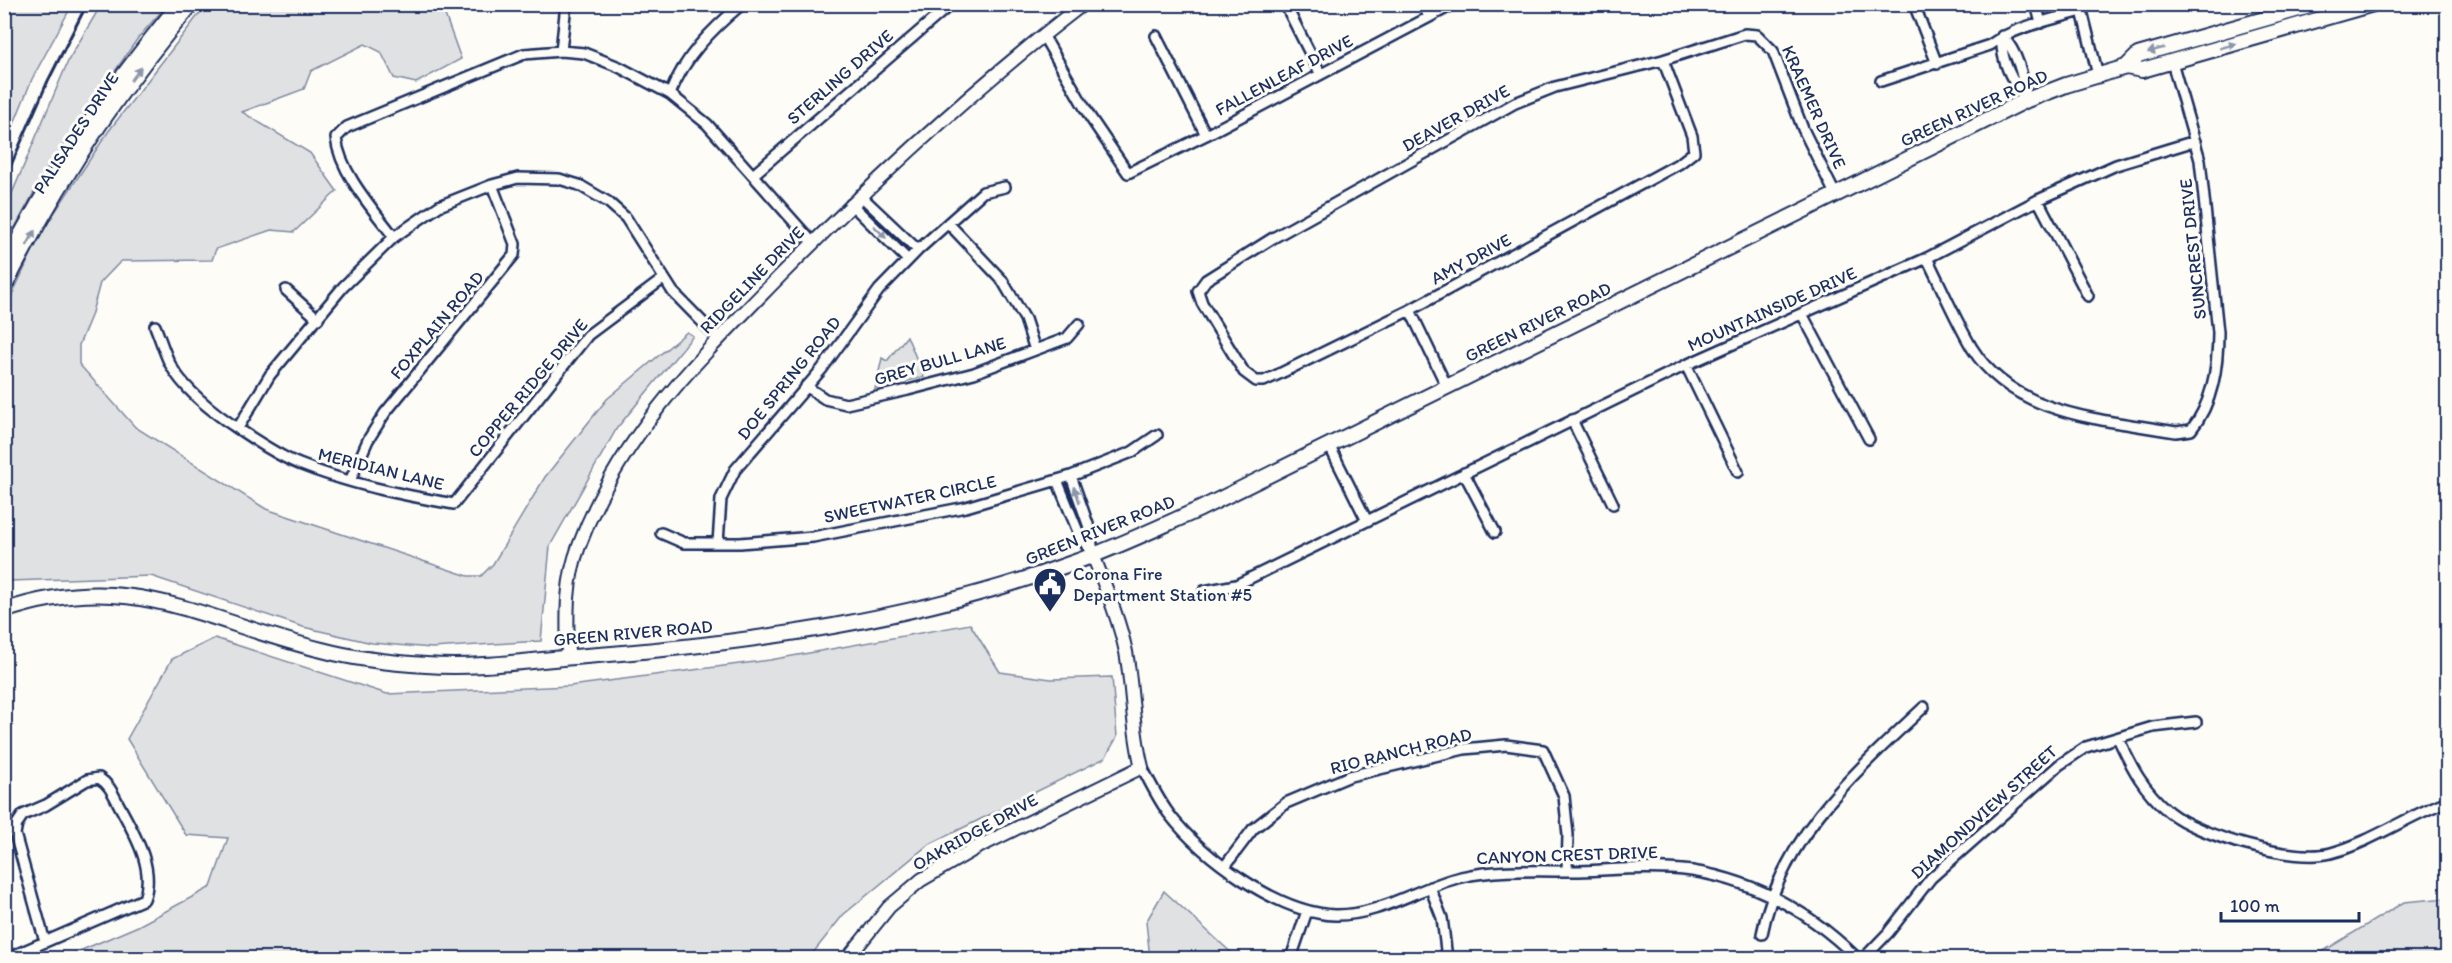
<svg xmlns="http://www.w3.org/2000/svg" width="2452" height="963" viewBox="0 0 2452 963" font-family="Itim,sans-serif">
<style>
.green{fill:#e0e1e3;stroke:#7e88a0;stroke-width:1.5}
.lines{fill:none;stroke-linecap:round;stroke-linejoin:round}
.street-casing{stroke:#1b2f5e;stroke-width:14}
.secondary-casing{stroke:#1b2f5e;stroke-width:16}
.primary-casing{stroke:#1b2f5e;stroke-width:18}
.street{stroke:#fdfcf7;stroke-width:9}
.secondary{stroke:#fdfcf7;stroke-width:12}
.primary{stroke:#fdfcf7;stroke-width:14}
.rail{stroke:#1b2f5e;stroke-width:3}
.oneway{fill:#8c96aa}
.labels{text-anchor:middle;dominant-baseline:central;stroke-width:6;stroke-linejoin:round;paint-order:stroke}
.street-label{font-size:18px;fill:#1b2f5e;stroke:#fdfcf7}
.poi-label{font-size:18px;fill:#1b2f5e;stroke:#fdfcf7;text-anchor:start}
</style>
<rect width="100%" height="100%" fill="#fdfcf7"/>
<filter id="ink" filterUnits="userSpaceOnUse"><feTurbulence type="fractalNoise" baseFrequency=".0167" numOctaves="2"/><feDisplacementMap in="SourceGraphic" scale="12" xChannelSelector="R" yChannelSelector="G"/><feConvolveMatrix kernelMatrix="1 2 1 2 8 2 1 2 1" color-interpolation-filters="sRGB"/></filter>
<g filter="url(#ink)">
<!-- green -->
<path class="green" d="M493 4 444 12 461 59 416 83 394 78 381 52 365 44 311 71 304 89 242 112 310 153 337 191 294 232 271 230 216 249 212 260 121 261 100 283 91 316 79 345V364L135 427 266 509 468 576H481L493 564 545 477 607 399 687 332 693 336 617 428 550 546 541 641 432 648 372 643 303 627 151 576 10 581 5 578V310L41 233 108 132 206 5Z
M9 5H72L32 79 5 146 4 12Z
M101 5H167L138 38 45 172 5 246V210L69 59Z
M907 336 924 377 875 389 882 358 887 361Z
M970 624 1000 672 1051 679 1112 677 1117 737 1105 758 928 845 843 915 809 958H63L138 926 211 887 228 838 186 835 127 739 172 659 215 638 387 694 570 686 770 660Z
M1164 891 1237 958H1150L1146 922Z
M2447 898V958H2312L2404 902Z"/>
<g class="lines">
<!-- street casing -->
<g class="street-casing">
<path id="street" d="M1285 4 1320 73
M1423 4 1429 17
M1914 4 1937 64
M2036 4 2041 23
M1043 35 1090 117 1128 173 1206 135 1454 4
M1156 36 1206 135
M2002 36C2000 60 2012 82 2027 100
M2002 36C2018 52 2023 76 2026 98
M561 51 566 4
M1663 60 1692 136 1694 152 1680 163 1410 310 1277 375 1264 381H1256L1244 372 1202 303 1198 291 1206 280 1273 238 1515 103 1555 87 1663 60 1745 34 1757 35 1773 51 1803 129 1836 196
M1881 81 1990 45C2016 26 2051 20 2082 11L2098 75
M670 94C685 56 711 30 742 4
M753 175 951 4
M860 195 918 250
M2038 200 2088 296
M851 204 908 260
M948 223 1002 280 1025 319 1035 350
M394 237C373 209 340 173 336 138L347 127 524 54 561 51 584 53 619 67 670 94 707 124 813 243
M1927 258C1942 288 1955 319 1972 348 2015 417 2104 419 2176 432L2191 430C2213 403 2218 367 2218 332L2200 160 2172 62
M286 290 318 319
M1410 310 1447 387
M1802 314 1869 439
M155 326C160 338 164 352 170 364 183 388 207 407 228 422 249 436 276 455 299 464 349 484 402 495 454 504L588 335 663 279
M1686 365 1738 472
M806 386 825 399 846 404 908 390 974 373 1035 350 1067 338 1079 324
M1572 420 1613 504
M238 428 270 375 343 287 394 237 439 206 492 185 518 178 559 179 579 185 608 202 626 218 673 292 719 339
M1329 445 1367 521
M1464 473 1495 532
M1071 476 1090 530 1093 552
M1057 480 1079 534 1093 555
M350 481 368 440 385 413 514 255 515 244 492 185
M661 533 684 543H740L813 537 966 507 1071 476 1132 452 1157 435
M718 543 721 499 735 470 822 369 879 290 918 250 983 192 1005 187
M1204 591 1236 585 1686 365 1927 258 2038 200 2116 165 2195 141
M2118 738C2132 768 2143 790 2169 812 2199 836 2294 863 2331 853 2372 842 2407 816 2448 801
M1142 767C1150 783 1158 799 1169 814 1203 858 1278 913 1335 915 1379 916 1419 887 1461 877 1497 869 1536 871 1574 871 1612 870 1653 866 1692 871 1756 881 1811 913 1857 958
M1225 866 1253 829 1286 803 1350 776 1464 749 1506 745 1543 750 1564 796 1568 835 1567 871
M1430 887 1442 918 1447 958
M1762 934C1781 837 1855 772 1924 707
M8 958 144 899C156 867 133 832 119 805 113 794 110 785 99 778L87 780 46 805 23 815 17 824 15 834 45 942
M1291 958 1307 911
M1864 958 1888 933 1931 878 2059 765 2086 747 2153 727 2196 722"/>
</g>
<!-- secondary casing -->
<g class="secondary-casing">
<path id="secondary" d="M4 265C51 171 111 85 178 4
M4 290C55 188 118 91 193 4
M568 657C567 619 565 582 579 546 620 434 699 359 780 276 876 179 975 87 1083 4
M848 958 889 907 921 880 976 848 1142 767C1132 729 1133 690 1126 652 1119 619 1105 586 1093 555"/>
</g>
<!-- primary casing -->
<g class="primary-casing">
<path id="primary" d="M2126 67 2138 55 2317 4
M4 611C131 567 205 622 322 650 356 659 391 663 426 665 479 669 533 660 586 656 752 643 918 620 1075 562 1118 547 1159 527 1200 509L2027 100 2066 85 2126 67 2142 70 2373 4"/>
</g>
<!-- street -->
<use href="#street" class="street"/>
<!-- secondary -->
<use href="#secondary" class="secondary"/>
<!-- primary -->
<use href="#primary" class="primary"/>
<!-- rail -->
<path class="rail" d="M4 181 47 83 87 4"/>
</g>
<!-- one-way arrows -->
<defs><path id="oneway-solid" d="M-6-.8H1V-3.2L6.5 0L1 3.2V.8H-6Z" transform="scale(1.5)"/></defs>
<g class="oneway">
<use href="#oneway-solid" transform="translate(2228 46) rotate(-16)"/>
<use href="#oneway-solid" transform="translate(2156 50) rotate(164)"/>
<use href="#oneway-solid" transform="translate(136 74) rotate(-53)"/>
<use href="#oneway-solid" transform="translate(880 232) rotate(45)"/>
<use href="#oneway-solid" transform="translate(31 238) rotate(-62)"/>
<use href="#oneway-solid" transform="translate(1077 495) rotate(-109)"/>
</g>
</g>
<!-- icons -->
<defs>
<g id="civic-pin" transform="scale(1.725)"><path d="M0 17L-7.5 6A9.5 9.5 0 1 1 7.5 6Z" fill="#1b2f5e" stroke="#fdfcf7"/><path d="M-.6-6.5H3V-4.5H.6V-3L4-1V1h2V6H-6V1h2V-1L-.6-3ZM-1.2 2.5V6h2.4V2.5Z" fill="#fff"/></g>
</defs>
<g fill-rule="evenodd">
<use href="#civic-pin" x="1050" y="584"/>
</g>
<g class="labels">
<!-- street labels -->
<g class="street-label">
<text transform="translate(1284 75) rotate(-28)">FALLENLEAF DRIVE</text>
<text transform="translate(840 77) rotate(-41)">STERLING DRIVE</text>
<text transform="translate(1814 107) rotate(66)">KRAEMER DRIVE</text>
<text transform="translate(1974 108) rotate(-25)">GREEN RIVER ROAD</text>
<text transform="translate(1456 118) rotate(-29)">DEAVER DRIVE</text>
<text transform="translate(76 133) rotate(-57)">PALISADES DRIVE</text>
<text transform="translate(2193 249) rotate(-96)">SUNCREST DRIVE</text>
<text transform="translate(1471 259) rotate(-28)">AMY DRIVE</text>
<text transform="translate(752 280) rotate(-46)">RIDGELINE DRIVE</text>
<text transform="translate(1772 309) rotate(-24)">MOUNTAINSIDE DRIVE</text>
<text transform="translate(1538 322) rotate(-26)">GREEN RIVER ROAD</text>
<text transform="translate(437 325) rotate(-50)">FOXPLAIN ROAD</text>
<text transform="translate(940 361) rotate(-16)">GREY BULL LANE</text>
<text transform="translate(789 378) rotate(-51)">DOE SPRING ROAD</text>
<text transform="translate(528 388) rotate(-50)">COPPER RIDGE DRIVE</text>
<text transform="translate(381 469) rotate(14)">MERIDIAN LANE</text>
<text transform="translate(910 499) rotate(-12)">SWEETWATER CIRCLE</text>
<text transform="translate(1100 530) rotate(-22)">GREEN RIVER ROAD</text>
<text transform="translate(633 633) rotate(-5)">GREEN RIVER ROAD</text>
<text transform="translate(1401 751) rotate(-14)">RIO RANCH ROAD</text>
<text transform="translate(1984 812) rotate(-42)">DIAMONDVIEW STREET</text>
<text transform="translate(975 832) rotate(-29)">OAKRIDGE DRIVE</text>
<text transform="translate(1567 855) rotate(-2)">CANYON CREST DRIVE</text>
</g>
<!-- poi labels -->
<g class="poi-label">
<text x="1073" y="574">Corona Fire<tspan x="1073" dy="21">Department Station #5</tspan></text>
</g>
</g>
<!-- margin -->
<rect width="2452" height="963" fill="none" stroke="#fdfcf7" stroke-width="24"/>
<rect x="12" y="12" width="2428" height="939" fill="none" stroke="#1b2f5e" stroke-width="2" filter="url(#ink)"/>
<!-- scale -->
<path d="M2221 912v9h138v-9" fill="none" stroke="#1b2f5e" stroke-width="3"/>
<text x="2230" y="912" font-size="18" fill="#1b2f5e" stroke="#fdfcf7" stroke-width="4.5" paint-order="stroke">100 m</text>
</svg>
